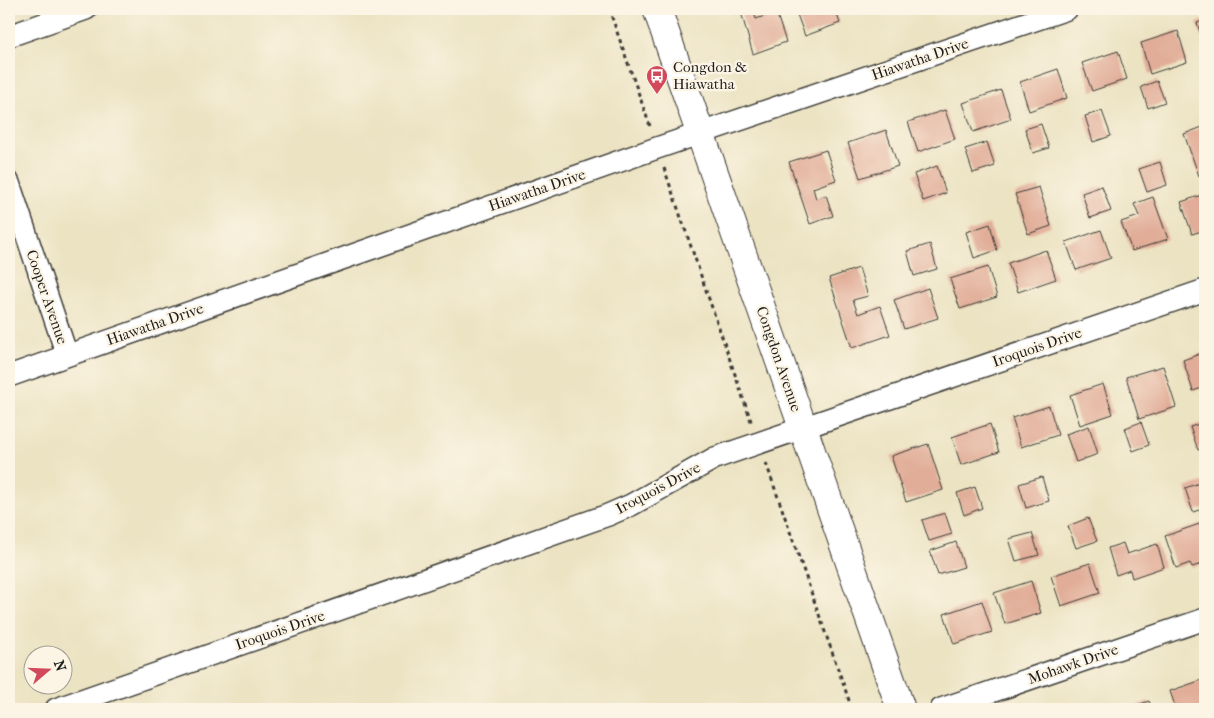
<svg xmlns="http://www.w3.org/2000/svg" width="1214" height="718" viewBox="0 0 1214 718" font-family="'IM FELL French Canon',serif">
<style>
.building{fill:#e1ad98}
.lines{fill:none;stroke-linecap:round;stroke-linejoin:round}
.minor-casing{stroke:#3b3a35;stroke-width:24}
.tertiary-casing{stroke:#3b3a35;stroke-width:30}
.path{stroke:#3b3a35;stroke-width:3;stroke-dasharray:4 4;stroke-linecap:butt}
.minor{stroke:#fff;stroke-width:21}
.tertiary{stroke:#fff;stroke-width:28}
.labels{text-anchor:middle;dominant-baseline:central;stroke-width:4.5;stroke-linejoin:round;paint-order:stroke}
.street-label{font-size:15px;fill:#1c1c1c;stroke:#fcf5e5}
.poi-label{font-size:15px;fill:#1c1c1c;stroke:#fcf5e5;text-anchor:start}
</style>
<rect width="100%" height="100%" fill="#fcf5e5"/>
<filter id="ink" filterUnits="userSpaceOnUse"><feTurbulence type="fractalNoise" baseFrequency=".02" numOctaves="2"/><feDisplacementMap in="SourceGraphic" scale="10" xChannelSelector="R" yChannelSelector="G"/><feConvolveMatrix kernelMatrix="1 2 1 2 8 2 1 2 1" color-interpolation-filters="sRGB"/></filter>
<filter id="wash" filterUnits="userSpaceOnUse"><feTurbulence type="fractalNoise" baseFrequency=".0096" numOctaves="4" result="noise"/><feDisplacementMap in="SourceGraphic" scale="20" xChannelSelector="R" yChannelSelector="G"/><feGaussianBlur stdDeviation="1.12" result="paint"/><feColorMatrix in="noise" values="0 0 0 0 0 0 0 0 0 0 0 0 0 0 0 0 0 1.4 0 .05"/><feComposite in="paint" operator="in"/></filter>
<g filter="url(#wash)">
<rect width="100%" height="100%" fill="#ece3c3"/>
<g id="blocks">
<!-- building -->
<path class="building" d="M733 9H758L754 12 756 19 776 12 786 42 753 54 741 12 735 14Z
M795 9H835L840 23 805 36Z
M1205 20V47L1197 23Z
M1178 31 1187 62 1150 74 1141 43Z
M1118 51 1127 79 1092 91 1082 63Z
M1058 69 1067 98 1029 111 1020 82Z
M1157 81 1165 102 1148 108 1141 87Z
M1001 90 1011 119 973 132 963 103Z
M945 110 955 139 918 152 908 122Z
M1102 111 1111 136 1093 142 1085 116Z
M1041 124 1049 148 1033 153 1025 129Z
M1205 126V174L1199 176 1184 134Z
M886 130 898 166 860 178 848 143Z
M987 142 995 166 973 173 965 149Z
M826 150 836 180 813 188 816 199 826 195 833 216 810 224 789 162Z
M1160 162 1167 185 1147 192 1139 169Z
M937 166 946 193 923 201 914 174Z
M1102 186 1111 211 1090 218 1082 193Z
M1039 187 1051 226 1028 234 1015 194Z
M1205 194V230L1192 234 1181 202Z
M1153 197 1168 239 1132 251 1121 222 1139 216 1134 204Z
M990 224 997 250 974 258 966 232Z
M1101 230 1111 258 1076 270 1066 242Z
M930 244 937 269 914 276 907 251Z
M1046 250 1056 279 1018 292 1008 263Z
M988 267 997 297 960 309 950 279Z
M859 268 868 296 853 300 858 314 880 306 890 335 852 348 829 278Z
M928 288 938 318 904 329 894 300Z
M1205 352V387L1193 391 1183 360Z
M1163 366 1176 407 1139 419 1126 377Z
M1103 384 1113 414 1080 425 1070 395Z
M1049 406 1058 435 1021 447 1012 418Z
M1141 422 1149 445 1133 451 1125 428Z
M1205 422V448L1198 450 1190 427Z
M990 424 999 452 961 465 952 437Z
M1089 426 1098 454 1076 462 1066 434Z
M928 444 943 490 906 502 891 456Z
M1042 477 1049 501 1026 508 1019 484Z
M1205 481V508L1193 512 1185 488Z
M975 487 982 508 964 515 957 493Z
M945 513 952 534 929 541 922 520Z
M1088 518 1097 541 1076 548 1068 526Z
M1205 522V563L1192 567 1190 563 1176 568 1165 536Z
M1032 533 1039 555 1016 561 1009 539Z
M956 542 964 567 938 575 930 551Z
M1123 543 1127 554 1157 544 1164 567 1132 578 1130 570 1116 575 1108 548Z
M1090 563 1100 593 1061 606 1051 576Z
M1031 581 1041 613 1005 624 994 593Z
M982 601 992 632 954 644 944 614Z
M1205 679V709H1176L1170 691Z
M1149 701 1152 709H1126Z"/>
</g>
</g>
<g filter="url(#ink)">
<use href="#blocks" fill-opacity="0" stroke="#3b3a35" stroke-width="1"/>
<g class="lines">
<!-- minor casing -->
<g class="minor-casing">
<path id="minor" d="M9 36 86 9
M9 183 67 355
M9 376 657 148 1067 9
M56 709 608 515 631 505 715 458 1205 290
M941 709 1205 619"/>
</g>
<!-- tertiary casing -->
<g class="tertiary-casing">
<path id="tertiary" d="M657 9 901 709"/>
</g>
<!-- path -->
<path class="path" d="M609 9 651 129
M664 168 752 424
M766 463 852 709"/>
<!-- minor -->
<use href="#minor" class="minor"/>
<!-- tertiary -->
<use href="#tertiary" class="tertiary"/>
</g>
</g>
<!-- icons -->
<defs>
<g id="bus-pin" transform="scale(1.125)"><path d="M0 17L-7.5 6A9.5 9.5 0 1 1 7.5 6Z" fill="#d1495b" stroke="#fcf5e5"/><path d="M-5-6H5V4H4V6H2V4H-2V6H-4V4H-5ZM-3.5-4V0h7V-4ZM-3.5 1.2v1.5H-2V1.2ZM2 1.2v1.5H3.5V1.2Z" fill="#fff"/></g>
</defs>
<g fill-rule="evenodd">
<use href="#bus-pin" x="657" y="76"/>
</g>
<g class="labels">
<!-- street labels -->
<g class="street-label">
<text transform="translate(920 59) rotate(-19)">Hiawatha Drive</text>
<text transform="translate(537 190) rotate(-19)">Hiawatha Drive</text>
<text transform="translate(47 297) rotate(71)">Cooper Avenue</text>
<text transform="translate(155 324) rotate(-19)">Hiawatha Drive</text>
<text transform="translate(1037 347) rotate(-19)">Iroquois Drive</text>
<text transform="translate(779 359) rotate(71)">Congdon Avenue</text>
<text transform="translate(658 488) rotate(-28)">Iroquois Drive</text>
<text transform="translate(280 630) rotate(-19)">Iroquois Drive</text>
<text transform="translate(1073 664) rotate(-19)">Mohawk Drive</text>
</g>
<!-- poi labels -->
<g class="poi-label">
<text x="673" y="67">Congdon &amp;<tspan x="673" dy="17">Hiawatha</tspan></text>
</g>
</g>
<!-- margin -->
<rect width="1214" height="718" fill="none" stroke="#fcf5e5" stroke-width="30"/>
<!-- north arrow -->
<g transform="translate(48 670) rotate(71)"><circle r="24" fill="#fcf5e5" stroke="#a29e95"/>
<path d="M0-4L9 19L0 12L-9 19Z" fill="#d1495b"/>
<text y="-8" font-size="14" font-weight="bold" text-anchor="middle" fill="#1c1c1c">N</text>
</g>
</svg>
